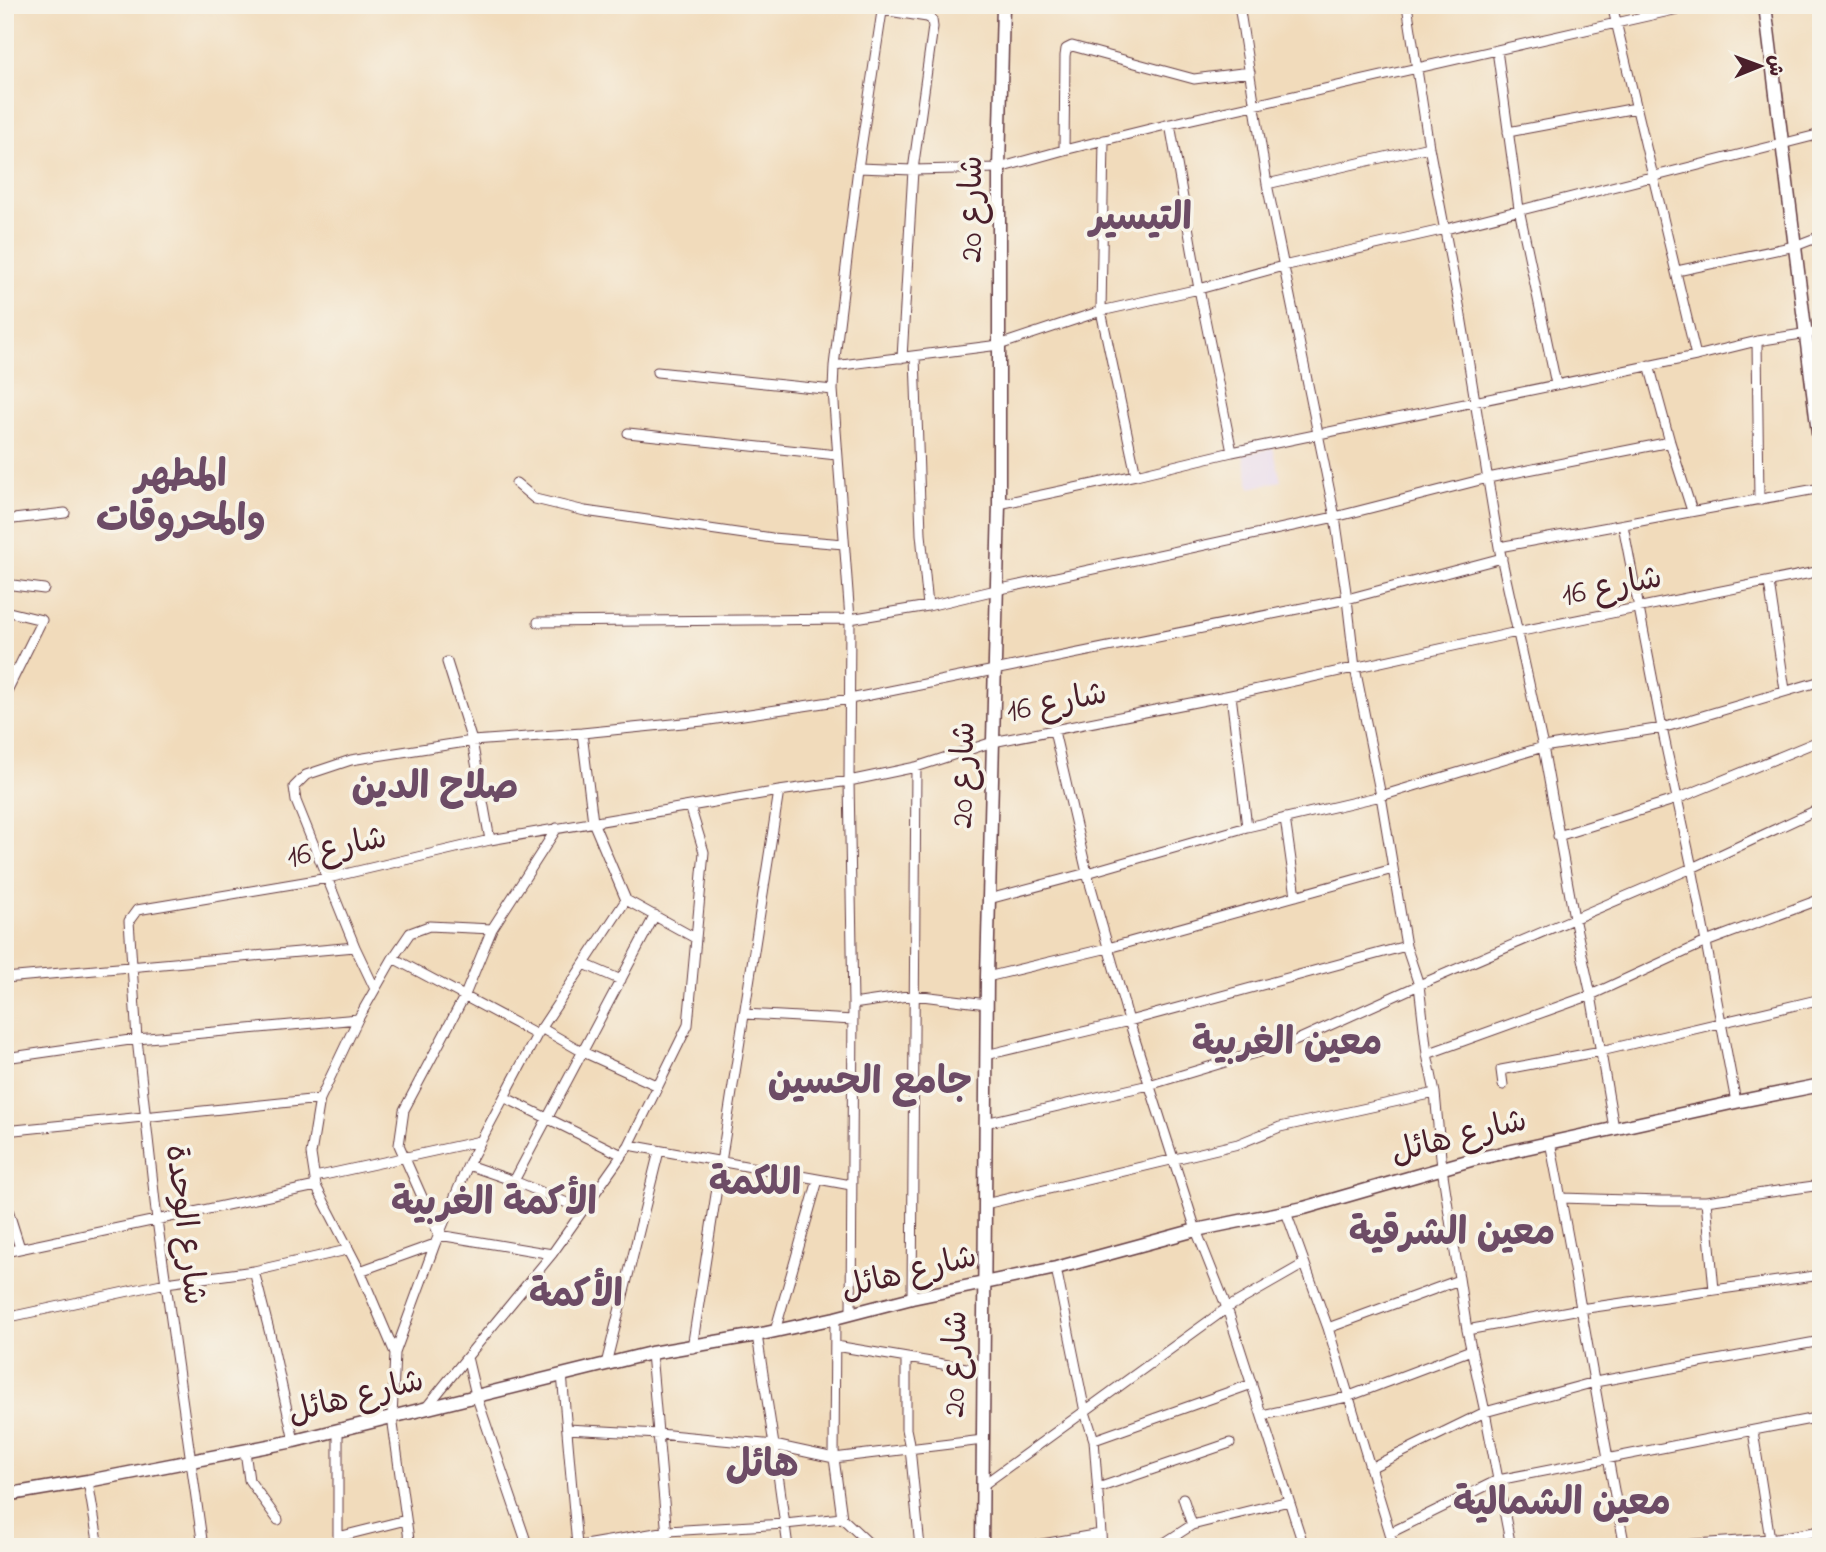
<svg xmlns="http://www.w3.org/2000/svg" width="1826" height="1552" viewBox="0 0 1826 1552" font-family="'Indie Flower','Playpen Sans Arabic',sans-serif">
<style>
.built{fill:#e4d3f2}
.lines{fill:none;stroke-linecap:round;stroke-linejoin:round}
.street-casing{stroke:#633b41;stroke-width:11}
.secondary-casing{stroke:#633b41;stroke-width:15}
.street{stroke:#fff;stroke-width:9}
.secondary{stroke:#fff;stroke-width:12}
.labels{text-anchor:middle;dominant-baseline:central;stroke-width:7;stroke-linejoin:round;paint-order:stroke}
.street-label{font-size:32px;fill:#4a1f2b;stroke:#f7f3e8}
.district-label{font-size:38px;font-weight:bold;fill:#6d4c66;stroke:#f7f3e8}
</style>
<rect width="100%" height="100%" fill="#f7f3e8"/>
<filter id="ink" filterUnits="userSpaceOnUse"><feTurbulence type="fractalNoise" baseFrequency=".0143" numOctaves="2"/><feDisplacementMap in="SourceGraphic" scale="14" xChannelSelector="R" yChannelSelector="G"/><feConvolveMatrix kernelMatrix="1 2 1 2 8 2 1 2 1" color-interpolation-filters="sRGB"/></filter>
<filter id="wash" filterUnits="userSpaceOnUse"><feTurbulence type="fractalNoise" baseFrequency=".00686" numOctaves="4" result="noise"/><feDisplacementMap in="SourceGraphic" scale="28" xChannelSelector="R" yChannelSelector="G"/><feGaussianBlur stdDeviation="1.57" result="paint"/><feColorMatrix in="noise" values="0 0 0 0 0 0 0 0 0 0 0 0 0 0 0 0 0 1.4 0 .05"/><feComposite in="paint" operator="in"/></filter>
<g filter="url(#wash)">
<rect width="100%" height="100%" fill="#f1dbbb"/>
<!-- built -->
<path class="built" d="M1273 448 1281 481 1250 488 1243 455Z"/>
</g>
<g filter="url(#ink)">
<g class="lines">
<!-- street casing -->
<g class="street-casing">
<path id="street" d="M1239 5 1267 184 1335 517 1347 599 1355 668 1381 796 1406 946 1419 985 1427 1054 1435 1093 1442 1168 1467 1330 1485 1412 1511 1547
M1407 5 1429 147 1460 310 1499 547 1543 747 1574 918 1591 995 1614 1128
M1612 5 1696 356
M882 10 927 17 932 20 933 27 913 170 902 358
M1497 50 1519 209 1556 384
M1170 124 1199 289 1232 452
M1508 132 1636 108
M1104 140 1101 311 1136 475
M1064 150 1065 56 1066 49 1072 46 1194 79 1250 72
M858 168 913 170 999 168 1064 150 1170 124 1696 5
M1267 184 1429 147
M1677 271 1795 246 1821 236
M1757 341 1759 500
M915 356 921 534 928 606
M1649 365 1670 442 1692 511
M834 366 999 345 1101 311 1199 289 1283 266 1446 229 1821 134
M657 372 833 390
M628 433 837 455
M516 483 535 499 585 511 772 538 844 544
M999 504 1136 475 1232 452 1696 356 1757 341 1821 331
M5 520 65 513
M1623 525 1662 728 1692 868 1736 1102
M1499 547 1821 488
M1769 583 1785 690
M5 584 44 589
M5 611 42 620 5 695
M538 622 850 619 928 606 996 590 1335 517 1488 478 1670 442
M447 662 472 741 490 840
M5 668 16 673
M1231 695 1247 827
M1054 731 1087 873 1129 1021 1196 1230 1227 1308 1304 1547
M1285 818 1296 896
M1558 836 1677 799 1821 740
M989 899 1087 873 1247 827 1381 796 1543 747 1662 728 1821 681
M626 900 695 938
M355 947 296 801 294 787 306 775 351 760 472 741 582 733 703 721 850 699 1347 599 1502 558
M393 958 537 1035
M584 964 621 980
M987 977 1108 948 1393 869
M5 978 355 947 375 989
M853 1004 914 995 987 1004
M744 1014 853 1020
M541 1028 583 1052 658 1086
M1427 1054 1591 995 1706 942 1821 899
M986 1055 1129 1021 1406 946
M5 1058 137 1039 358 1019
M1503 1085 1501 1070 1601 1051 1821 999
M504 1097 622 1155
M985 1123 1149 1085 1295 1041 1419 985 1692 868 1821 808
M5 1131 320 1099
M1550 1142C1577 1277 1598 1412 1625 1547
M629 1145 851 1185
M468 1165 514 1181 584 1210
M315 1177 480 1141
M514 1181 655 915
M1561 1198 1661 1201H1706L1821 1185
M5 1200 20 1248
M1706 1201 1714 1290
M985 1204 1238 1144 1280 1127 1435 1093
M1286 1212 1328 1328 1390 1533 1393 1547
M5 1252 316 1186
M552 1254 439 1235 399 1145 404 1110 465 995 492 929 557 828
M1056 1268 1085 1412 1094 1440 1102 1547
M254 1271 272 1342 294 1441
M360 1271 435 1244
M912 1298 916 767
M851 1314 853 1004 849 781 850 619 833 390 834 366 858 168 883 5
M5 1318 166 1283 254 1271 347 1250
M835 1318 834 1458 842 1518 873 1547
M1328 1328 1459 1280
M1467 1330 1580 1309 1821 1275
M775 1331 818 1180
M757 1335 774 1445 788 1547
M836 1346 984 1371
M692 1348 779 791
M395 1353 360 1271 316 1186 311 1154 320 1099 358 1019 393 958 410 933 429 926 492 929
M651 1353 668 1547
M906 1358V1429L910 1448 920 1547
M606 1364 659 1151
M562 1374 577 1546
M425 1409 467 1357
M1262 1415 1347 1397 1471 1350
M567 1429 659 1434 774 1445 834 1458 983 1440
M1753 1431 1770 1539
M1094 1440 1252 1384
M245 1451 249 1480 278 1520
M1370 1468 1485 1412 1595 1382 1821 1341
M88 1481 99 1547
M983 1485 1227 1308 1304 1264
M1098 1488 1230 1443
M1192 1525 1289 1501
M1390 1533 1498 1480 1821 1417
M338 1537 406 1520
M203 1547 157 1220 137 1039 129 921 137 910 328 878 490 840 779 791 849 781 916 767 993 742 1231 695 1517 632 1821 571
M338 1547V1430
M410 1547 392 1417 395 1353 435 1244 468 1165 537 1035 626 900 593 822 582 733
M528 1547 476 1395 467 1357 552 1254 629 1145 688 1025 704 852 690 806
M573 1547 668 1531 785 1524 842 1518
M1025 1547 1100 1534
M1158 1547 1192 1525 1183 1498
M1650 1547 1770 1539 1821 1531"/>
</g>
<!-- secondary casing -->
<g class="secondary-casing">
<path id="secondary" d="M1765 5 1821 457
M5 1495 88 1481 294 1441 651 1353 757 1335 835 1318 912 1298 1056 1268 1196 1230 1304 1208 1471 1160 1736 1102 1821 1085
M982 1547 987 977 999 504V168L1003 5"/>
</g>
<!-- street -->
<use href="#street" class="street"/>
<!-- secondary -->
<use href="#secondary" class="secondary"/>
</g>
</g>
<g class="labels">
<!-- street labels -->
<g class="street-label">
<text transform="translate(973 209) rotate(-90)">شارع 20</text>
<text transform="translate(1612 588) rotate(-11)">شارع 16</text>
<text transform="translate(1057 704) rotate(-11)">شارع 16</text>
<text transform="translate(965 775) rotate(-89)">شارع 20</text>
<text transform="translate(337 849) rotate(-12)">شارع 16</text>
<text transform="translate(1459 1138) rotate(-14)">شارع هائل</text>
<text transform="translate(184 1225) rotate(83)">شارع الوحدة</text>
<text transform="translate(909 1274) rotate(-14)">شارع هائل</text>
<text transform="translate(957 1364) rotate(-89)">شارع 20</text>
<text transform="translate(356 1398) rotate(-14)">شارع هائل</text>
</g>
<!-- district labels -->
<g class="district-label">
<text x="1141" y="220">التيسير</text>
<text x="181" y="477">المطهر<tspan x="181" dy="44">والمحروقات</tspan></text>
<text x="435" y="789">صلاح الدين</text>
<text x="1287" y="1045">معين الغربية</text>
<text x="870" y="1084">جامع الحسين</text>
<text x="755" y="1185">اللكمة</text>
<text x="494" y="1205">الأكمة الغربية</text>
<text x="1452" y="1235">معين الشرقية</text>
<text x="576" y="1297">الأكمة</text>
<text x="762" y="1467">هائل</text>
<text x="1562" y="1505">معين الشمالية</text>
</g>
</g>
<!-- margin -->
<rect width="1826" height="1552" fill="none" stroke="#f7f3e8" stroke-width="28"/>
<!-- north arrow -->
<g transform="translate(1760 66) rotate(89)" stroke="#f7f3e8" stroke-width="5" paint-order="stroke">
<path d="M0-5L12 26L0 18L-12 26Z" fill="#4a1f2b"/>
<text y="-10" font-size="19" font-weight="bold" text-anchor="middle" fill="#4a1f2b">ش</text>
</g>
</svg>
